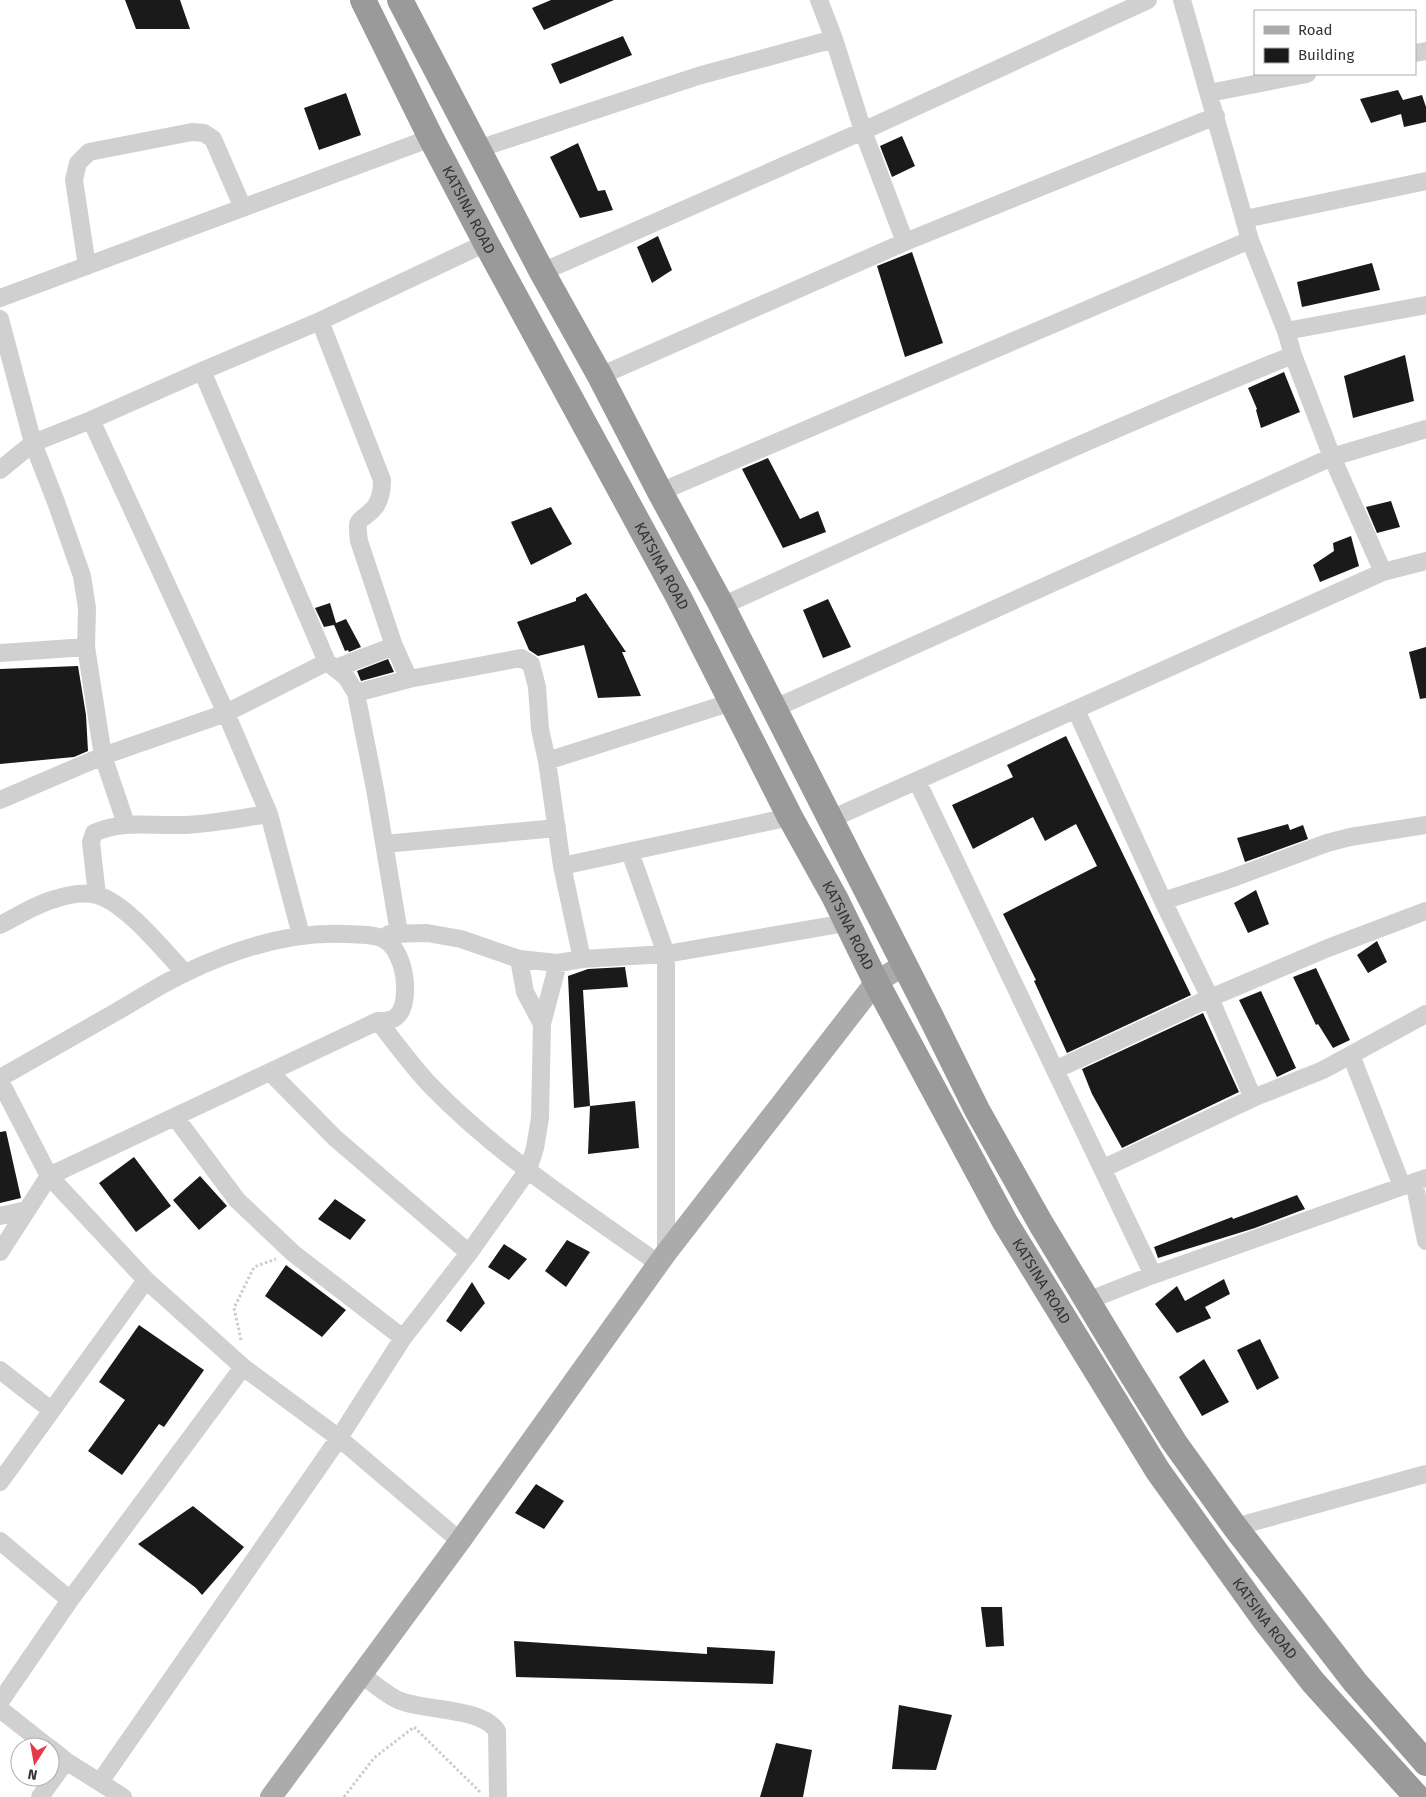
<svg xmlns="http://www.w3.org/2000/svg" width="1426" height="1797" viewBox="0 0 1426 1797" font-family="'Fira Sans',sans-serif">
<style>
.building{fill:#1a1a1a}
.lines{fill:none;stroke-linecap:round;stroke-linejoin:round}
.path{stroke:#cdcdcd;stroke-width:3;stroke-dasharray:2.5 2.5;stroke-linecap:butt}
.minor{stroke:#d0d0d0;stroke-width:18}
.major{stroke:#ababab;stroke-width:22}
.highway{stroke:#9a9a9a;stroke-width:26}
.labels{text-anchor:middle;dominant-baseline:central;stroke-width:5;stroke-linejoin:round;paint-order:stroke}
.street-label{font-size:15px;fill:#333;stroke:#fff}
</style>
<rect width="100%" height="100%" fill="#fff"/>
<!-- building -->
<path class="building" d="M125 0H180L190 29H136Z
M551 0H614L544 30 532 8Z
M623 36 632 55 560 84 551 64Z
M1398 90 1403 100 1422 95 1426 107V122L1404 127 1401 114 1371 123 1360 99Z
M346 93 361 135 319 150 304 108Z
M902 136 915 166 892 177 880 146Z
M578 143 598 191 605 190 613 210 580 218 550 157Z
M658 236 672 270 652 283 637 247Z
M912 252 943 343 905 357 877 266Z
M1372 263 1380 290 1302 307 1297 282Z
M1405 355 1414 401 1353 418 1344 376Z
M1284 372 1300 412 1261 428 1256 410 1257 409 1248 388Z
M768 458 800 519 818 511 826 532 783 548 742 469Z
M1391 501 1400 527 1377 533 1366 507Z
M551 507 572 544 531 565 511 522Z
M1351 536 1359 566 1320 582 1313 565 1334 551 1333 543Z
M586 593 626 652H622L641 696 598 698 584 645 538 656 529 650 517 622 576 601V598Z
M828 599 851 647 823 658 803 610Z
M330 603 336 623 346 619 361 647 349 652 348 650 345 651 334 625 324 627 315 608Z
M1426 647V698L1420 699 1409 652Z
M388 659 394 672 361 681 357 671Z
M78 666 86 715 88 751 74 757 0 764V669Z
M1066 736 1191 995 1067 1053 1034 981 1036 980 1003 914 1097 866 1076 824 1045 841 1033 817 973 849 952 805 1013 777 1007 765Z
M1288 824 1290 830 1303 825 1308 839 1245 862 1237 838Z
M1256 890 1269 924 1248 933 1234 903Z
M1377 941 1387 962 1368 973 1357 955Z
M625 967 628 987 583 990 590 1106 574 1108 568 976 588 969Z
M1316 968 1350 1040 1333 1048 1318 1024 1316 1025 1293 977Z
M1261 991 1296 1068 1277 1077 1239 1000Z
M1203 1013 1239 1092 1122 1148 1092 1094 1082 1069Z
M635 1101 639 1148 588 1154 590 1106Z
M6 1131 21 1198 0 1203V1132Z
M134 1157 171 1206 136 1232 99 1183Z
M200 1176 227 1206 199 1230 173 1200Z
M1297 1195 1305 1209 1255 1228 1158 1258 1154 1247 1232 1217 1233 1219Z
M335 1199 366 1220 350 1240 318 1219Z
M567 1240 590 1252 566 1287 545 1271Z
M504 1244 527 1259 509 1280 488 1267Z
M286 1265 346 1310 322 1337 265 1296Z
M1224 1279 1230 1294 1205 1307 1211 1318 1177 1333 1155 1304 1177 1286 1185 1301Z
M472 1282 485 1303 461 1332 446 1321Z
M139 1325 204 1370 164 1427 159 1424 122 1475 88 1451 125 1400 99 1382Z
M1260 1339 1279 1378 1257 1390 1237 1350Z
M1204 1359 1229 1402 1202 1416 1179 1377Z
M536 1484 564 1501 544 1529 515 1513Z
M193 1506 244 1547 202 1595 196 1588 138 1544Z
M981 1607H1002L1004 1646 986 1647Z
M514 1641 707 1654V1647L775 1651 773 1684 516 1677Z
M899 1705 952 1715 936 1770 892 1769Z
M776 1743 812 1750 803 1797H760Z"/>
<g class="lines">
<!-- path -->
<path class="path" d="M241 1340 234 1308 254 1267 276 1259
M344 1797 374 1758 414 1727 480 1792"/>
<!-- minor -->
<path class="minor" d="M819 0 834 39 863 131 905 242
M1182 0 1250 240 1286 331 1293 355 1332 457 1383 572
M1415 53 1426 51
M1209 93 1307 74
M478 149 698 76 834 39
M1245 219 1426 181
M87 266 74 180 78 163 89 152 192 132 204 133 213 139 243 208
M542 272 863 131 1148 0
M0 298 431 138
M0 319 33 443 56 502 82 576 87 608 86 647 103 756 126 824
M320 321 382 480C382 490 381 499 375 507 361 524 355 513 359 541L394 646 409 679
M1286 331 1426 305
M202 371 327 662 346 677 356 693 375 789 399 933
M600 376 905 242 1216 116
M91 420 226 713 269 814 301 935
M0 470 33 443 91 420 202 371 320 321 486 243
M660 492 1250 240
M722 606C911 520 1100 433 1293 355
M0 653 86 647
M336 668 394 646
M356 693 409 679 521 658 531 664 537 687 540 729 547 761 732 702
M773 709 1332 457 1426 429
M1076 710 1163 901 1230 879 1327 843 1350 837 1426 825
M547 761 562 866 582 959
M917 781 1153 1275
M0 800 103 756 226 713 327 662
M831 819 1383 572 1426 561
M384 844 557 828
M630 852 666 954V1253
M562 866 790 817
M97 895 91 842 94 833C123 820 148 826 178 825 208 825 239 818 269 814
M1163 901 1210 998 1253 1098
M0 925C18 916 36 904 55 899 67 895 84 892 97 895 126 903 164 951 185 973
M389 934 427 933 461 939 519 959 558 963 582 959 666 954 846 923
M519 959 525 992 542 1024
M378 1021C395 1042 412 1066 431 1086 498 1155 580 1208 658 1263
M1351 1055 1402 1186
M1055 1070 1210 998 1328 948 1426 911
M270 1072 335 1138 469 1253
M0 1078C39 1056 77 1034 116 1012 139 999 161 984 185 973 235 949 291 931 346 934 376 935 392 933 402 966 406 979 408 1008 396 1017 391 1021 384 1021 378 1021L49 1176 146 1280 243 1367 339 1438 460 1541
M0 1081 49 1176 0 1252
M175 1117 237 1200 293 1253 403 1338
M1102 1169 1253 1098 1323 1070 1426 1014
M1414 1182 1426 1241
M0 1216 26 1210
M1087 1301 1153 1275 1426 1178
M0 1370 51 1410
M0 1482 146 1280
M1235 1527 1426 1474
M0 1541 70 1600
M362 1675C373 1683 384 1693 396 1699 422 1712 481 1706 497 1731L498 1797
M0 1702 70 1600 243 1367
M0 1709 48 1747
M50 1748 66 1761 123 1797
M100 1782 339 1438 403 1338 469 1253 528 1170 535 1148 540 1118 542 1024 558 963
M40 1797 66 1761"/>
<!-- major -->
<path class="major" d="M271 1797 460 1541 666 1253 876 982 904 965"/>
<!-- highway -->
<g class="highway">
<path id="s1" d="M363 0 431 138 486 243 679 598 790 817 835 898 876 982 1005 1222 1158 1471 1264 1619 1313 1682 1417 1797"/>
<path d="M400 0 542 272 600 376 660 492 722 606 930 1015 977 1110 1041 1224 1131 1373 1174 1442 1235 1527 1355 1682 1426 1763"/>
</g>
</g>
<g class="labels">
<!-- street labels -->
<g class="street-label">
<text stroke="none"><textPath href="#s1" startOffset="235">KATSINA ROAD</textPath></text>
<text stroke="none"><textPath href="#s1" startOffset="640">KATSINA ROAD</textPath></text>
<text stroke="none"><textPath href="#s1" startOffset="1045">KATSINA ROAD</textPath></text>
<text stroke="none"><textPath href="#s1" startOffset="1450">KATSINA ROAD</textPath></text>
<text stroke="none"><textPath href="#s1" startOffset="1855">KATSINA ROAD</textPath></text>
</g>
</g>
<!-- legend -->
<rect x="1254" y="10" width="162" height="65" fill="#ffffff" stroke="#adadad"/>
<rect x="1264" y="26" width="25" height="8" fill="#ababab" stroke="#adadad"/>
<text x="1298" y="35" font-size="15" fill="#333333">Road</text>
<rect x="1264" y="48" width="25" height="15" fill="#1a1a1a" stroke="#adadad"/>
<text x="1298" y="60" font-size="15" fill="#333333">Building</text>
<!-- north arrow -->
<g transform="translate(35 1762) rotate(191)"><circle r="24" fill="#ffffff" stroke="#adadad"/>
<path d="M0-4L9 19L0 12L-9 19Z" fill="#e63946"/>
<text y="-8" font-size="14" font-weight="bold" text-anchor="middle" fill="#333333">N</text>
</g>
</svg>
